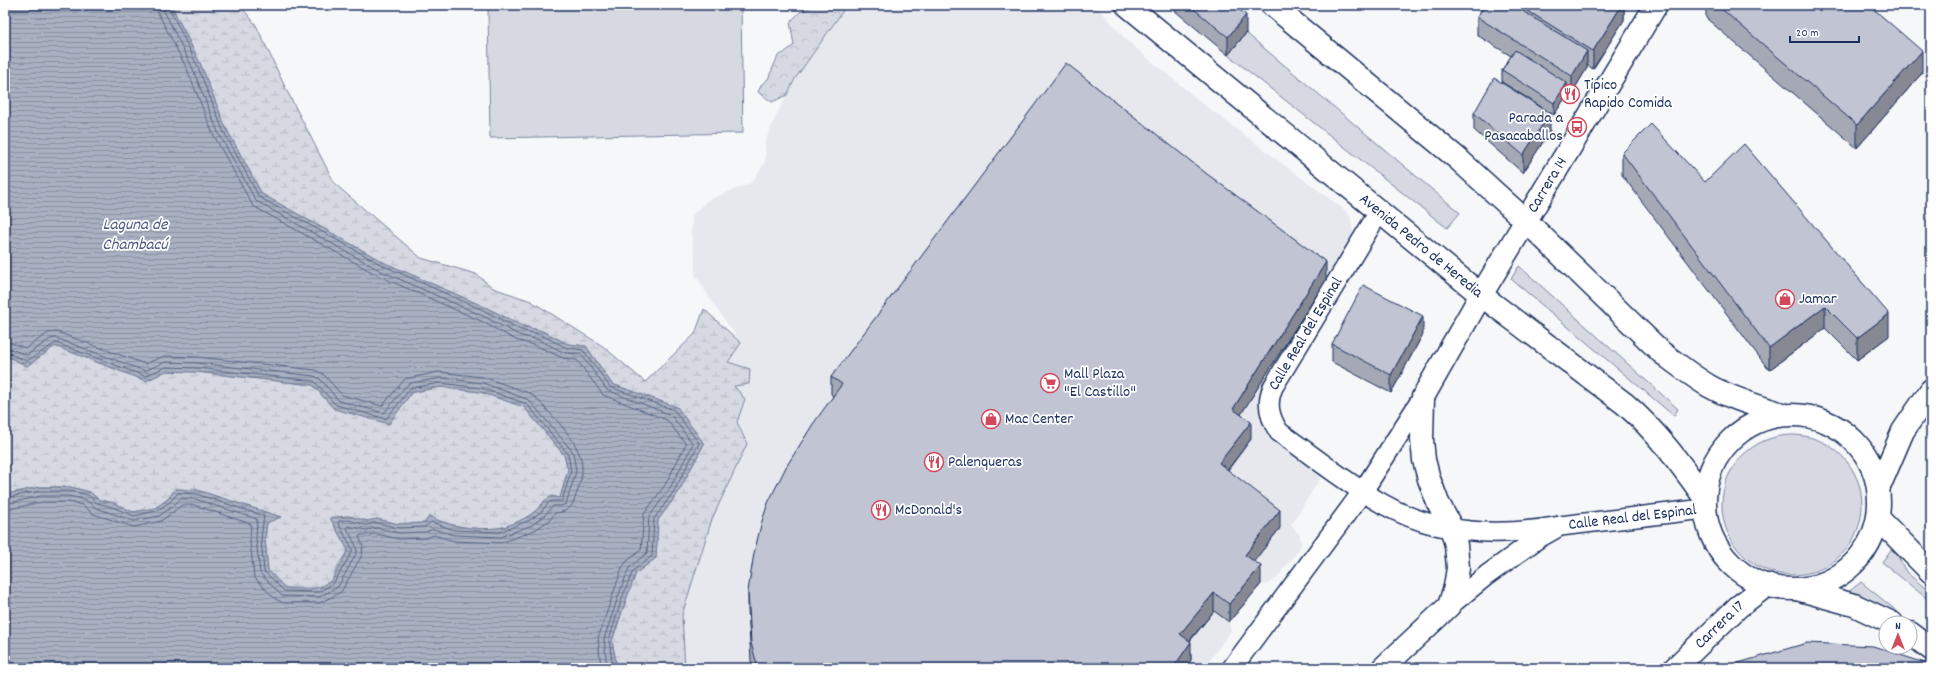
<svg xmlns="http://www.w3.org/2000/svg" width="1936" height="673" viewBox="0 0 1936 673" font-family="Dekko,sans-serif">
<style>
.built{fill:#e6e8ee}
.grass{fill:#d6d9e2;stroke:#7884a0}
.forest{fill:url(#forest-crowns);stroke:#7884a0}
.wetland{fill:url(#wetland-marsh);stroke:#7884a0}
.water{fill:url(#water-rules);stroke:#707c99}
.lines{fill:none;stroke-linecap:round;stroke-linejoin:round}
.shore{stroke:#546386;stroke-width:1}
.minor-casing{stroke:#1b2f5e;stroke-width:22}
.secondary-casing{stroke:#1b2f5e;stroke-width:25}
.trunk-casing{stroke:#1b2f5e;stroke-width:25}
.minor{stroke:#fff;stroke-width:19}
.secondary{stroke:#fff;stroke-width:22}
.trunk{stroke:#fff;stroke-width:22}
.wall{fill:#a5a9b5;stroke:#1b2f5e}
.shaded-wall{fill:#868994;stroke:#1b2f5e}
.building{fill:#c0c4d3;stroke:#1b2f5e}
.labels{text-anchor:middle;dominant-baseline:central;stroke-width:3.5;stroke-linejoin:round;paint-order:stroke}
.poi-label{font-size:16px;fill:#1b2f5e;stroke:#fff;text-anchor:start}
.street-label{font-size:16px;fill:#1b2f5e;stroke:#fff}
.water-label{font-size:17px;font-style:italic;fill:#4d5c81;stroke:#fff}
</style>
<defs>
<pattern id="forest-crowns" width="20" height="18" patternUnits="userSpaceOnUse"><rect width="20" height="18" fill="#d6d9e2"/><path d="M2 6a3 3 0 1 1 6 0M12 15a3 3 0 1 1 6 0" fill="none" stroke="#b7bbc4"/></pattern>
<pattern id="wetland-marsh" width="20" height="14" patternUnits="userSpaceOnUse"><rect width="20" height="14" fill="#d6d9e2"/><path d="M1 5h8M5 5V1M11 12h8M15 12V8" fill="none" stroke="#b7bbc4"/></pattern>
<pattern id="water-rules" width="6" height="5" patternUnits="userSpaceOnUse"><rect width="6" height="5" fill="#a9b0c1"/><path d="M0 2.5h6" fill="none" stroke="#8990a0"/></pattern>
</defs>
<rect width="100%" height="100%" fill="#f6f7f9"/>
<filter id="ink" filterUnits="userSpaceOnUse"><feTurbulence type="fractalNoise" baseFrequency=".025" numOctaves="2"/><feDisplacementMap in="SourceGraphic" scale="8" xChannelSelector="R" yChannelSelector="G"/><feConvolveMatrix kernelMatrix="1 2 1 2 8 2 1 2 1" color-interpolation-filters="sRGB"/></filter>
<g filter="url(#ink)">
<!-- built -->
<path class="built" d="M847 5H1096L1126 40 1207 107 1346 211 1351 218 1353 234 1350 241 1268 372 1258 399 1260 419 1270 436 1323 474 1291 525 1299 534 1301 541 1300 548 1276 579 1266 585 1261 584 1229 621 1231 631 1204 668H685L682 615 712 519 747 444 737 422 745 399 733 386 750 370 727 362 741 343 712 302 695 274V256L691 235 692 215 708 200 751 183 765 163V142L774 120 795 79Z"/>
<!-- grass -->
<path class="grass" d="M488 5H741L743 133 490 138Z
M1246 33 1460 213 1447 228 1228 55Z
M1519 266 1678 409 1674 416 1511 279Z
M1722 505a70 70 0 1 1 140 0a70 70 0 1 1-140 0Z
M1893 547 1906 572 1931 593V602L1882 562Z
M1861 582 1898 612 1846 594Z"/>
<!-- forest -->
<path class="forest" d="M816 5H847L795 79 787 95 772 102 758 92 762 84 768 79 778 56 784 53 794 45 790 22 800 12Z"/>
<!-- wetland -->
<path class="wetland" d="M171 5H240L256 25 286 89 335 184 421 258 476 274 493 288 531 301 604 347 645 382 695 334 704 309 741 343 728 362 750 369 749 384 734 386 745 399 737 422 747 444 712 519 682 615 685 668H617L612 641 626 600 636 573 656 558 658 520 678 493 704 444 677 407 612 384 586 346 568 344 542 331 523 326 487 308 385 263 262 194 226 128 200 63Z
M55 346 146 381 166 371 197 372 313 385 334 409 440 387 480 392 524 407 564 455 568 470 560 498 545 500C536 514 516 525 499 528 481 531 445 526 430 516L425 523 399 524 377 519 367 521 348 516 330 518 348 550 339 564 332 580 317 588H285L268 570 265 539 267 522 281 517 197 490 175 489 168 499 155 508 133 512 114 503 99 500 90 492 70 487H40L7 494 5 496V354L27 366Z"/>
<!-- water -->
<path class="water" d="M5 5H171L200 63 226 128 262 194 385 263 487 308 523 326 542 331 568 344 586 346 612 384 677 407 704 444 678 493 658 520 656 558 636 573 626 600 612 641 617 668H5V496L7 494 40 487H70L90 492 99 500 114 503 133 512 155 508 168 499 175 489 197 490 281 517 267 523 265 539 268 570 285 588C299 589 319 592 331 581 334 578 345 556 348 550L330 518 348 516 367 521 377 519 399 524 425 523 429 516C447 527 477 530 498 528 507 527 519 521 527 517 538 512 542 501 552 496L560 498 568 470 564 455 524 407 480 392 440 387 412 392 389 424 334 409 313 385 197 372 166 371 146 381 55 346 27 366 6 356Z"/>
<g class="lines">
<!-- shore -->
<path class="shore" d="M156 5 158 13 187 69 213 134 253 206 379 276 481 321 516 340 537 346 563 358 577 360 603 395 667 420 686 444 665 485 644 514 641 550 626 562 622 568 598 638 601 668
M163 5 164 11 192 67 218 132 256 201 381 271 483 316 519 335 539 340 565 353 581 354 607 390 671 415 693 444 670 488 649 517 647 553 629 568 618 597 604 639 607 668
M168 5 197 65 223 130 259 197 384 266 485 311 521 330 541 335 567 348 583 350 610 387 674 410 699 443 674 491 654 519 652 556 633 571 622 598 609 640 613 668
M5 341 26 348 48 333 57 332 145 364 164 356 197 357 315 370 323 374 342 395 382 406 405 379 438 372 483 377 529 393 535 397C552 416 584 444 582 471 582 479 579 487 576 495 573 507 568 512 555 513L550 520 535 530 501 543 454 541 434 535 426 538 399 539 377 534 360 535 359 537 363 546 362 555 341 592 320 603H283L274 598 254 577 250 541 251 524 194 505H182L161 521 134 527 93 514 83 505 68 502H42L5 510
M5 347 27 355 50 339 56 338 145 371 165 362 197 363 314 376 320 379 339 401 384 413 405 387 411 383 442 378 483 383 529 400 573 452 576 471 566 504 561 506H553L545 515 532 525 501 537 454 535 433 529 426 532 399 533 377 528 366 530 348 526 347 528 356 546 357 552 338 587 319 597 282 596 260 573 256 539 257 519 195 499H180L173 506 159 516 134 521 96 508 86 500 69 496H41L5 504
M5 352 27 361 56 343 145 376 166 367 197 368 314 381 336 405 386 419 411 388 440 383 481 388 527 404 568 454 571 471 562 501H552L548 503 542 511 530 520 500 532 454 530 431 522 425 527 399 528 377 523 366 525 348 520 339 521 338 523 352 548V552L333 584 318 592 284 591 264 571 261 539 264 516 196 494 178 493 170 502 156 511 134 516 112 507 97 503 88 495 70 491H40L5 498"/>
<!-- minor casing -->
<g class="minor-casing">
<g id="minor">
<path d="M1379 212 1273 387C1266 403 1269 417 1279 432 1312 455 1349 485 1383 504 1437 535 1501 537 1560 526"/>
<path id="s1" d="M1449 606 1487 575 1537 539 1560 526 1704 509"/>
<path d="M1232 668 1363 491 1423 397"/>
</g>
</g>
<!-- secondary casing -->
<g class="secondary-casing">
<g id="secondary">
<path d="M1879 487 1903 431 1931 390"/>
<path id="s2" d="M1383 668 1449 606 1455 587 1458 568 1456 545 1451 527 1438 503 1429 479 1424 460 1422 440 1423 397 1481 295 1656 5"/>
<path id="s3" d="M1675 668 1738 607 1767 585"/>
</g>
</g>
<!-- trunk casing -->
<g class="trunk-casing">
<g id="trunk">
<path id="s4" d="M1127 5 1481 295 1625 404C1657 432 1680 463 1704 497"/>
<path d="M1272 5 1458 159 1526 221 1661 352C1677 364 1692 376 1709 386 1732 399 1758 406 1782 414"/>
<circle cx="1792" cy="502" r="87"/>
<path d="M1879 519 1931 572"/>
<path d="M1800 590 1854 605 1892 623"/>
<path d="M1910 633 1931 649"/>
</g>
</g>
<!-- minor -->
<use href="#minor" class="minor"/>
<!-- secondary -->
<use href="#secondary" class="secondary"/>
<!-- trunk -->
<use href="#trunk" class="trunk"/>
</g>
<!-- wall -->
<path class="wall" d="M1168 5H1234L1246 33 1228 55Z
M1485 5H1624V20L1593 69 1587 65V68L1572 93 1567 90V95L1554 115 1502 82V70L1511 56 1477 35V17Z
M1706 5H1869L1922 73 1857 148 1706 18Z
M1474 113 1550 131 1523 173 1474 130Z
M1622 153 1705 182 1889 336 1857 360 1825 328 1769 370 1622 175Z
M1326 280 1241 414 1251 439 1228 470 1280 528 1254 561 1261 584 1229 622 1214 611 1190 641 1191 660 1185 668H753L751 661 748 609V591L833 396 831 394V377Z
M1423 334 1391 393 1332 362V344Z"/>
<!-- shaded-wall -->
<path class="shaded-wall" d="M1622 5H1624V20L1593 69V51Z
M1246 15V33L1228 55V37Z
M1587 51V68L1572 93V76Z
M1922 51V73L1857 148V125Z
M1567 83V95L1554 115V103Z
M1550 113V131L1523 173V155Z
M1326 262V280L1233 427V409Z
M1825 306V328L1769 370V348Z
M1889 314V336L1857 360V338Z
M1423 316V334L1391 393V375Z
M1251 422V439L1219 481V463Z
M1280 510V528L1245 573V555Z
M1261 566V584L1229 622V604Z
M1214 593V611L1180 652V634Z
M1191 642V660L1185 668H1173Z"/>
<!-- building -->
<path class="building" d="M1189 5H1234L1246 15 1228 37Z
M1485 5H1513L1587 51 1572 76 1477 17Z
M1518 5H1622L1593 51Z
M1717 5H1869L1922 51 1857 125Z
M1515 50 1567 83 1554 103 1502 70Z
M1066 63 1207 174 1326 262 1233 409 1251 422 1219 463 1280 510 1245 555 1261 566 1229 604 1214 593 1180 634 1191 642 1173 668H758L751 643 748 591 754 553 762 521 768 503 786 467 813 424 842 384 831 377Z
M1494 78 1550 113 1523 155 1474 113Z
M1651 124 1705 182 1744 144 1889 314 1857 338 1825 306 1769 348 1622 153Z
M1363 285 1423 316 1391 375 1332 344Z
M1807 643 1873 646 1931 665V668H1721Z"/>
</g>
<!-- icons -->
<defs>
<g id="restaurant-ring" transform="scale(1)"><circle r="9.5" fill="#fff" stroke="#d1495b" stroke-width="1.5"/><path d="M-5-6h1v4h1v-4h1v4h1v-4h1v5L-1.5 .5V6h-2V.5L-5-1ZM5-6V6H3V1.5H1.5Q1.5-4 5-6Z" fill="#d1495b"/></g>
<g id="bus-ring" transform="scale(1)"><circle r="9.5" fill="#fff" stroke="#d1495b" stroke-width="1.5"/><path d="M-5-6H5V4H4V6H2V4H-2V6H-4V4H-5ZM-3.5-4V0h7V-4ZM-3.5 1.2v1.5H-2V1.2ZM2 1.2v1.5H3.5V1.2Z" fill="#d1495b"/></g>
<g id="shop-ring" transform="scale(1)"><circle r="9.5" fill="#fff" stroke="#d1495b" stroke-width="1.5"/><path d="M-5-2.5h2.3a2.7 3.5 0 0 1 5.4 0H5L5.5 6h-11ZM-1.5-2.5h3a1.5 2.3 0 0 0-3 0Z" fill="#d1495b"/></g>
<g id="supermarket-ring" transform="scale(1)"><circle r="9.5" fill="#fff" stroke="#d1495b" stroke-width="1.5"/><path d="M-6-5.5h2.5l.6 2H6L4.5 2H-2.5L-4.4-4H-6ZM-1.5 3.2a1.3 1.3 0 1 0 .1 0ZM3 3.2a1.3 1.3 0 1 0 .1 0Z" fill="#d1495b"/></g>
</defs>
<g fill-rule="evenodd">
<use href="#restaurant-ring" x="1570" y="94"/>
<use href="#bus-ring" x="1577" y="127"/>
<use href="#shop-ring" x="1785" y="299"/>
<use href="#supermarket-ring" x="1050" y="383"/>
<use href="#shop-ring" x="991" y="419"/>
<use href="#restaurant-ring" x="934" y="462"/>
<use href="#restaurant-ring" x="881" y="510"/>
</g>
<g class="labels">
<!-- poi labels -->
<g class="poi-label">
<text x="1584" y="85">Tipico<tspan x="1584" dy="18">Rapido Comida</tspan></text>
<text x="1563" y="118" text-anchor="end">Parada a<tspan x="1563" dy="18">Pasacaballos</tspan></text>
<text x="1799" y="299">Jamar</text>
<text x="1064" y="374">Mall Plaza<tspan x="1064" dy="18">"El Castillo"</tspan></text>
<text x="1005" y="419">Mac Center</text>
<text x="948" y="462">Palenqueras</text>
<text x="895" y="510">McDonald's</text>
</g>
<!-- street labels -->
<g class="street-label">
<text stroke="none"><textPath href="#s2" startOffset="553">Carrera 14</textPath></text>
<text stroke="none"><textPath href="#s4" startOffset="380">Avenida Pedro de Heredia</textPath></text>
<text transform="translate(1306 334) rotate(-59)">Calle Real del Espinal</text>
<text stroke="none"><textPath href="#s1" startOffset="210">Calle Real del Espinal</textPath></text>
<text stroke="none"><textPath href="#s3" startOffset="62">Carrera 17</textPath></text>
</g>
<!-- water labels -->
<g class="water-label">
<text x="135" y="226">Laguna de<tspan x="135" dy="20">Chambacú</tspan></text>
</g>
</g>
<!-- margin -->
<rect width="1936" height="673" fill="none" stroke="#fff" stroke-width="20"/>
<rect x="10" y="10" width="1916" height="653" fill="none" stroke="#1b2f5e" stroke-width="1.5" filter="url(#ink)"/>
<!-- north arrow -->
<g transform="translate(1898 635)"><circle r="19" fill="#ffffff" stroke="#a4acbf"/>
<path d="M0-3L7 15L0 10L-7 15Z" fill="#d1495b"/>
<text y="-6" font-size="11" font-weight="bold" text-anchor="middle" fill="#1b2f5e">N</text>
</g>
<!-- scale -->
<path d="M1790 36v6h69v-6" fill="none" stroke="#1b2f5e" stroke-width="2"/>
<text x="1796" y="36" font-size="12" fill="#1b2f5e" stroke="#ffffff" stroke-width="3" paint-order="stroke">20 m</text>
</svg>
